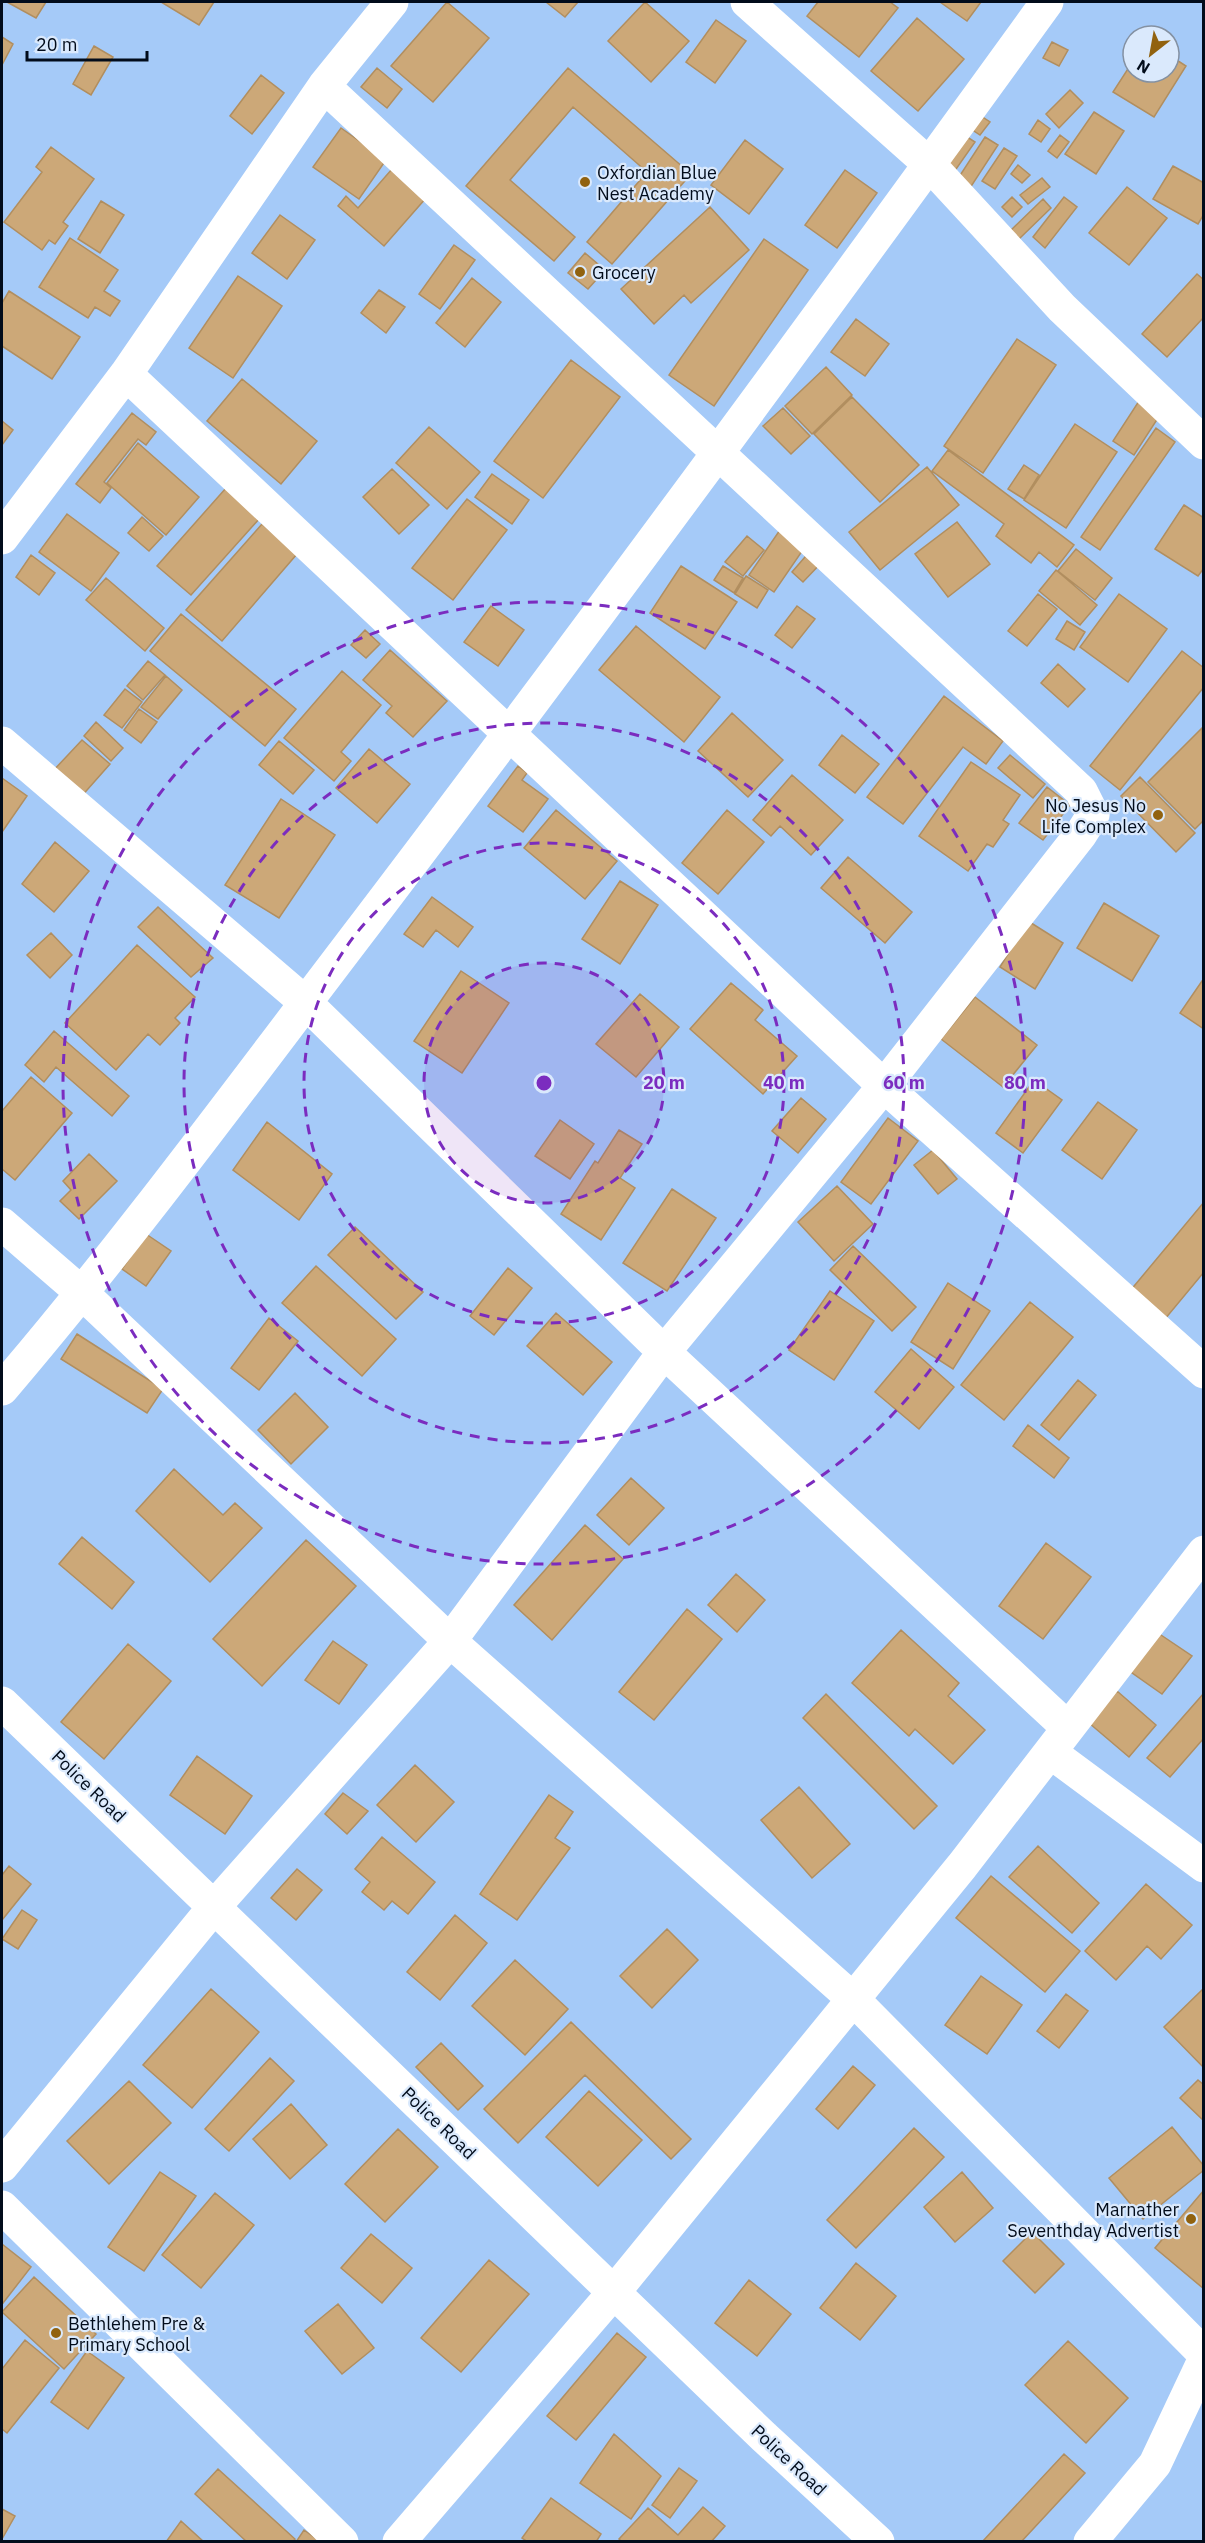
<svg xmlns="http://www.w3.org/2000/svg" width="1205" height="2543" viewBox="0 0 1205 2543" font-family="'IBM Plex Sans',sans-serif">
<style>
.building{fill:#cca878;stroke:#b18e5f;stroke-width:1.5}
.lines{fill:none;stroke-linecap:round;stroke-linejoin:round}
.street{stroke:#fff;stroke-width:33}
.ring{fill:none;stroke:#7b2cbf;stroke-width:3;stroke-dasharray:10 8}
.poi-dot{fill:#91620f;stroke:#dae9fc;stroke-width:2}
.labels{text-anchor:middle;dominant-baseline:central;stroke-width:4.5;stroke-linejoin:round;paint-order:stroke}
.poi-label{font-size:18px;fill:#020c1b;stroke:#dae9fc;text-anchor:start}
.street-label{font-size:18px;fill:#020c1b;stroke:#dae9fc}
.centre{fill:#7b2cbf;stroke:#dae9fc;stroke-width:3}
.ring-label{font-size:18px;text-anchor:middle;font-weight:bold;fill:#7b2cbf;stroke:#dae9fc;stroke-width:4.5;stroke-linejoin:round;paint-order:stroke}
</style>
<rect width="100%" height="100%" fill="#a5caf8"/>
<!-- building -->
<path class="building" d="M7 2H46L36 18Z
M161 2H214L199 25Z
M447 2 489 38 433 102 391 66Z
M546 2H578L565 17Z
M645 2 689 41 651 82 608 41Z
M818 2H890L898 8 859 57 807 16Z
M940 2H981L967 21Z
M917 18 964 59 918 111 871 71Z
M716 20 746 41 715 83 686 62Z
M2 37 13 44 2 65Z
M1052 42 1068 50 1059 66 1043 58Z
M94 46 113 57 91 95 73 84Z
M1169 55 1186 66 1154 117 1113 92 1133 61V72H1169Z
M377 68 402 89 387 108 361 87Z
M568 68 691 174 612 264 587 242 647 172 573 107 510 180 575 237 554 261 466 186Z
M261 75 284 93 252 134 230 116Z
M1070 90 1083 103 1059 128 1046 114Z
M1094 112 1124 131 1096 174 1065 154Z
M978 114 990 122 980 135 968 127Z
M1038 120 1050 129 1041 142 1029 134Z
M341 128 386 160 359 199 313 167Z
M964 135 975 142 954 172 943 165Z
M1060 135 1069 142 1057 158 1048 151Z
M985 137 998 145 970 188 957 180Z
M745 140 783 169 749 214 711 185Z
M51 147 94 179 63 222 68 226 55 244 49 240 42 250 4 222 42 172 36 167Z
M1004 148 1017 156 995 189 982 181Z
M1018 165 1030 175 1022 183 1011 174Z
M1173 166 1204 183V214L1198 224 1153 199Z
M392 169 426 198 384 246 338 206 346 196 358 208Z
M845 170 877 193 837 248 805 225Z
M1042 178 1050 187 1028 204 1020 195Z
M1127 187 1167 218 1129 265 1089 233Z
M1012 197 1022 207 1012 217 1002 207Z
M1064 197 1077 207 1045 248 1033 237Z
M1043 199 1051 208 1018 240 1010 231Z
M101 201 124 215 100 253 78 239Z
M710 207 749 250 691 303 684 295 654 324 621 289Z
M280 215 315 240 287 279 252 253Z
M70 238 118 270 104 291 120 301 110 316 95 307 88 318 39 287Z
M764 239 808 270 714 406 669 375Z
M454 245 475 260 440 309 419 294Z
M585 253 605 270 588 289 568 273Z
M1197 274 1204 280V317L1167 357 1142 334Z
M238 276 282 306 233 378 189 348Z
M472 278 501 302 465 347 436 323Z
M379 290 405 307 386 333 361 313Z
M9 291 80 337 52 379 2 346V303Z
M856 319 889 344 865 376 831 352Z
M1017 339 1056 365 983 473 944 446Z
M571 360 620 397 543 498 494 461Z
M826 367 852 395 812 434 785 406Z
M242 379 317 441 281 484 207 421Z
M852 397 919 465 880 502 814 434Z
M1139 401 1160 415 1134 455 1113 441Z
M783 408 810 436 791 454 763 426Z
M132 413 156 432 146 445 138 439 104 482 111 488 100 503 76 484Z
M2 421 13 430 2 445Z
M1075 424 1117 452 1066 528 1024 500Z
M429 427 480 472 447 509 396 463Z
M1156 428 1175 442 1100 550 1081 537Z
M138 443 199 497 166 535 107 483Z
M948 450 1074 545 1057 567 1039 552 1031 563 996 536 1004 524 932 471Z
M1024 465 1039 475 1024 499 1008 489Z
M927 467 959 505 880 570 849 532Z
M392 469 429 505 399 534 363 497Z
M492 474 529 500 512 524 475 497Z
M226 488 260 518 191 595 157 566Z
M467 499 507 530 453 600 412 568Z
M1184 505 1204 518V568L1198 576 1155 549Z
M67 514 119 553 91 591 39 552Z
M142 517 163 536 149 551 128 533Z
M957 522 990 564 948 597 915 554Z
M262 524 297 554 222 641 186 610Z
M782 527 807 544 774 592 749 575Z
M747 536 764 550 743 576 725 562Z
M1076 549 1112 578 1095 600 1058 571Z
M811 550 823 561 803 582 792 572Z
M31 555 55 573 39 595 16 577Z
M681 566 737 602 705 649 650 613Z
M723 566 743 578 734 593 714 580Z
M1056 570 1097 605 1080 625 1039 591Z
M746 576 768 590 757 608 735 594Z
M106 578 164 628 145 651 86 600Z
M1038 594 1057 609 1027 646 1008 631Z
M1119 594 1167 629 1128 682 1080 647Z
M491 606 524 630 498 666 464 642Z
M797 606 815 619 792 648 775 635Z
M181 614 296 709 265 746 150 651Z
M1067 621 1085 632 1074 650 1056 639Z
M636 626 720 697 684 742 599 670Z
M365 630 380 644 366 658 351 645Z
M390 650 447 701 413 737 386 713 392 706 363 680Z
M1182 651 1204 668V687L1120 790 1090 766Z
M148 661 165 675 143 700 127 686Z
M1058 664 1085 689 1068 707 1041 683Z
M342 671 381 705 341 752 351 761 334 781 284 738Z
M166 676 182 690 158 719 141 707Z
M125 689 142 702 122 728 104 715Z
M944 696 1003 741 986 764 963 747 903 824 867 797Z
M139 709 157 722 141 743 124 730Z
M732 713 783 760 748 797 698 751Z
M96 722 123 748 111 761 84 736Z
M1202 728 1204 820 1195 829 1148 782Z
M842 735 879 764 855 793 819 765Z
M82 740 110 764 80 798 52 772Z
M279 741 314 770 293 794 259 765Z
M369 749 410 784 377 823 336 788Z
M1010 755 1045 784 1033 798 998 768Z
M971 762 1020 795 1003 820 1009 824 993 847 987 844 968 871 919 836Z
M518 766 527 773 522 780 548 799 523 832 488 806Z
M792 775 843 820 811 855 780 826 771 836 753 820Z
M1140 777 1195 833 1176 852 1121 796Z
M2 778 27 796 2 832Z
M1047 787 1070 805 1043 840 1019 823Z
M281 799 335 835 279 918 225 885Z
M556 810 617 861 585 899 524 848Z
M727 810 764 842 718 894 682 863Z
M55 842 89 871 54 912 22 884Z
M848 857 912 912 885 943 821 888Z
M620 881 658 905 620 964 582 939Z
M432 897 473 927 458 947 436 930 423 947 404 934Z
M1104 903 1159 936 1132 981 1077 948Z
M158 907 213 958 191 977 138 927Z
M1028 921 1063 943 1035 989 1000 967Z
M51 933 72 955 50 978 27 955Z
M137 945 195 997 175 1018 180 1023 160 1045 148 1034 116 1070 65 1023Z
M461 971 509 1003 462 1073 414 1041Z
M1202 981 1204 982V1029L1180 1013Z
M731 983 763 1010 755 1020 797 1056 763 1094 690 1029Z
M640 994 679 1027 636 1077 596 1044Z
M975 997 1037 1045 1003 1087 941 1039Z
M54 1031 129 1096 112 1116 56 1067 44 1082 25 1065Z
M31 1077 72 1113 15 1180 2 1169V1111Z
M1034 1080 1062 1100 1023 1153 996 1133Z
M801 1098 826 1119 798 1153 772 1131Z
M1098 1102 1137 1130 1102 1179 1062 1150Z
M888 1118 918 1141 871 1204 841 1182Z
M560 1120 594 1144 570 1179 535 1156Z
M267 1122 332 1174 299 1220 233 1170Z
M619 1130 642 1144 620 1178 635 1188 601 1240 561 1214 595 1161 598 1163Z
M933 1150 957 1179 938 1194 914 1165Z
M89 1154 117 1181 79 1219 60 1201 71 1190 63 1181Z
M837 1186 873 1224 834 1261 798 1222Z
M672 1189 716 1218 667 1291 623 1263Z
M1204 1202V1272L1165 1319 1130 1291Z
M355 1227 423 1292 396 1319 328 1255Z
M146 1234 171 1251 146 1286 122 1269Z
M853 1246 916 1307 892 1331 830 1270Z
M316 1266 396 1339 362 1376 282 1303Z
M508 1268 532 1288 494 1335 470 1316Z
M948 1283 990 1311 953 1369 911 1342Z
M830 1291 874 1321 834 1380 789 1350Z
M1030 1302 1073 1337 1004 1420 961 1385Z
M556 1313 612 1362 583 1395 527 1346Z
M269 1318 298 1341 259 1390 231 1368Z
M77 1334 163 1389 147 1413 61 1359Z
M911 1349 954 1387 919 1429 875 1392Z
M1078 1380 1096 1395 1059 1440 1041 1425Z
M295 1393 328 1427 291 1464 258 1430Z
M1028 1425 1069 1458 1054 1478 1013 1446Z
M174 1469 223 1515 235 1503 262 1528 210 1582 136 1511Z
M631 1478 664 1508 629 1545 597 1515Z
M585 1525 623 1559 552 1640 514 1605Z
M82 1537 134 1582 112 1609 59 1564Z
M306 1540 356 1586 262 1686 213 1639Z
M1046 1543 1091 1577 1043 1639 999 1606Z
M736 1574 765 1600 737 1632 708 1605Z
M687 1609 722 1639 654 1720 619 1692Z
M901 1630 959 1683 948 1696 985 1730 953 1764 915 1729 909 1736 852 1683Z
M1158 1633 1192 1656 1162 1694 1128 1670Z
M333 1641 367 1665 339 1704 305 1680Z
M128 1644 171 1681 104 1759 61 1722Z
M1117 1691 1156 1725 1129 1757 1089 1723Z
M1204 1693V1738L1170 1777 1147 1758Z
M826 1694 937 1806 914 1829 803 1718Z
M197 1756 252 1796 225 1834 170 1795Z
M415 1765 454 1802 416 1842 377 1805Z
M799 1787 850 1844 812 1878 761 1820Z
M343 1793 368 1811 347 1834 325 1814Z
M549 1795 573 1812 555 1838 570 1848 517 1920 480 1894Z
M382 1837 435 1882 408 1914 392 1901 384 1910 362 1892 370 1882 355 1869Z
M1038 1846 1099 1903 1072 1933 1009 1877Z
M9 1866 31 1884 2 1920V1875Z
M297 1869 322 1890 296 1920 271 1898Z
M991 1876 1080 1951 1045 1992 956 1918Z
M1146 1884 1192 1925 1161 1959 1147 1946 1116 1980 1085 1951Z
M22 1910 37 1920 18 1949 2 1939Z
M455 1915 487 1943 440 2000 407 1972Z
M667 1929 698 1960 652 2008 620 1976Z
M515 1960 568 2009 525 2055 472 2006Z
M981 1976 1022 2005 987 2054 945 2025Z
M1204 1988V2068L1164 2027Z
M211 1989 259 2032 192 2108 143 2065Z
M1066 1994 1088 2011 1059 2048 1037 2031Z
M571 2022 691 2139 671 2159 585 2075 518 2143 484 2109Z
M441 2043 483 2086 458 2110 416 2067Z
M270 2058 294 2081 229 2151 205 2129Z
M853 2066 875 2085 838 2129 816 2109Z
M1198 2080 1204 2085V2121L1180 2098Z
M129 2081 171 2123 109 2184 67 2141Z
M589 2091 642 2140 598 2186 546 2137Z
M291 2104 327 2145 290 2179 253 2139Z
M1172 2127 1204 2166V2170L1143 2219 1109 2178Z
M914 2128 944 2157 856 2248 827 2220Z
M398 2129 438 2167 385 2222 345 2184Z
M160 2172 196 2196 144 2271 108 2247Z
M962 2172 993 2208 955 2242 924 2207Z
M1204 2190V2289L1155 2248Z
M215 2193 254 2225 201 2288 162 2255Z
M1032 2232 1064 2264 1035 2293 1003 2261Z
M371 2234 412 2268 382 2303 341 2268Z
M2 2244 31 2267 3 2303 2 2301Z
M489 2260 529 2294 461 2372 421 2338Z
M856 2263 896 2296 860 2340 820 2308Z
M34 2277 96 2334 64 2369 2 2312Z
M749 2280 791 2314 757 2356 715 2323Z
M338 2304 374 2348 342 2374 305 2331Z
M617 2333 646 2357 576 2440 547 2416Z
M25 2340 59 2368 7 2433 2 2429V2369Z
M1068 2341 1128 2398 1086 2443 1025 2385Z
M87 2351 124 2378 88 2429 51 2402Z
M614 2434 661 2476 631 2519 580 2483Z
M1064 2454 1085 2473 1021 2542H982Z
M679 2468 697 2481 670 2518 652 2505Z
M218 2469 295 2539 293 2542H247L195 2494Z
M551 2498 601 2534 596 2542H528L522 2538Z
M703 2507 725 2526 711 2542H622L619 2539 648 2508 678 2535Z
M2 2509 15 2516 2 2539Z
M181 2521 204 2542H166Z
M304 2530 321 2542H296Z"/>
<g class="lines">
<!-- street -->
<path class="street" d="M747 2 929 164 1062 308 1204 443
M126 374 884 1086 1204 1372
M2 538 126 374 324 86 392 2
M2 743 306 1003 664 1352 1068 1728
M2 1224 83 1294 450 1641 853 1999 1204 2354
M2 1389C130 1239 247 1079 367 922 598 618 824 310 1047 2
M2 1703 764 2437 878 2542
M1050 1752 1204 1866
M2 2166 214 1907 450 1641 664 1352 884 1086 1081 834 1093 815 1081 791 324 86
M2 2207 342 2542
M399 2542 614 2292 962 1866 1204 1552
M1090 2542 1155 2464 1204 2360"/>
</g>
<!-- distance rings -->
<circle cx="544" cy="1083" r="120" fill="#7b2cbf" fill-opacity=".12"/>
<g class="ring">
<circle cx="544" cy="1083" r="120"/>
<circle cx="544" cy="1083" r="240"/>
<circle cx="544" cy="1083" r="360"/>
<circle cx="544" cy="1083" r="481"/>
</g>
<!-- markers -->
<g class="poi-dot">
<circle cx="585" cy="182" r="6"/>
<circle cx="580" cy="272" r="6"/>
<circle cx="1158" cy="815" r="6"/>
<circle cx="1191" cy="2219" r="6"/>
<circle cx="56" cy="2333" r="6"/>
</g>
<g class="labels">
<!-- poi labels -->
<g class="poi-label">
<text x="597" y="172">Oxfordian Blue<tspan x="597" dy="21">Nest Academy</tspan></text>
<text x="592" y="272">Grocery</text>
<text x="1146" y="805" text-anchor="end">No Jesus No<tspan x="1146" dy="21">Life Complex</tspan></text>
<text x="1179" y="2209" text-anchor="end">Marnather<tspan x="1179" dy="21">Seventhday Advertist</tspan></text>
<text x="68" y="2323">Bethlehem Pre &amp;<tspan x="68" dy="21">Primary School</tspan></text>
</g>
<!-- street labels -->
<g class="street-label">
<text transform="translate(89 1786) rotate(44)">Police Road</text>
<text transform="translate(439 2123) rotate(44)">Police Road</text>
<text transform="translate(789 2460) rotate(43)">Police Road</text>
</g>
</g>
<circle cx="544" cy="1083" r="9" class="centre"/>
<g class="ring-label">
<text x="664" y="1089">20 m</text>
<text x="784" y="1089">40 m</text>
<text x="904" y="1089">60 m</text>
<text x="1025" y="1089">80 m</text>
</g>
<!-- border -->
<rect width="1205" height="2543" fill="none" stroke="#020c1b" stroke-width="6"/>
<!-- north arrow -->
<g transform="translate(1151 54) rotate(211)"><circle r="28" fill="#dae9fc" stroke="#8491a2" stroke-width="1.5"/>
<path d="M0-4.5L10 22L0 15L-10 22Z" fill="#91620f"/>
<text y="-9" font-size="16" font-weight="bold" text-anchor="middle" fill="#020c1b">N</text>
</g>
<!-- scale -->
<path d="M27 51v9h120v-9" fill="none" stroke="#020c1b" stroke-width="3"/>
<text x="36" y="51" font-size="18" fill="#020c1b" stroke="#dae9fc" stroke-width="4.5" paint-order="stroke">20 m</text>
</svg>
